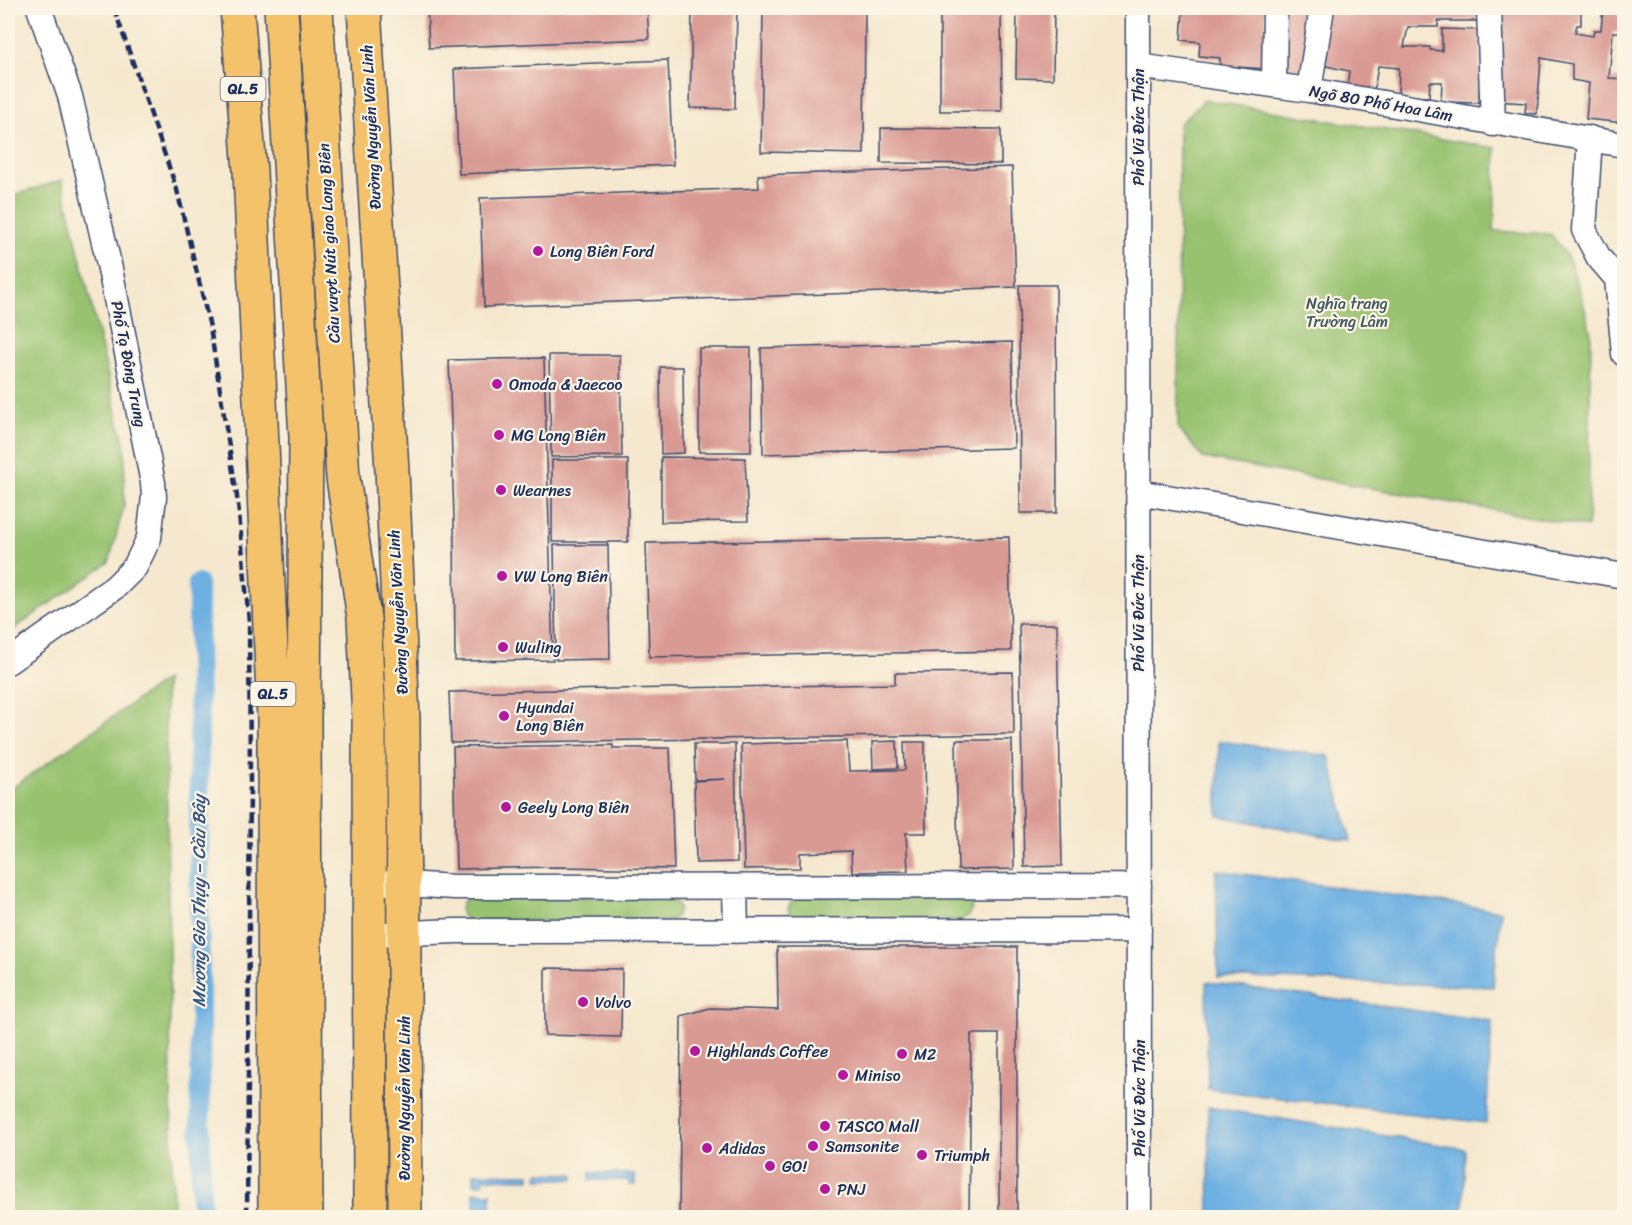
<svg xmlns="http://www.w3.org/2000/svg" width="1632" height="1225" viewBox="0 0 1632 1225" font-family="Sriracha,sans-serif">
<style>
.green{fill:#98c26f;stroke:#5a7866;stroke-width:1.5}
.water{fill:#6db0e2;stroke:#4470a0;stroke-width:1.5}
.lines{fill:none;stroke-linecap:round;stroke-linejoin:round}
.canal{stroke:#6db0e2;stroke-width:20}
.building{fill:#d99a93}
.minor-casing{stroke:#3c4b6f;stroke-width:27}
.highway-casing{stroke:#3c4b6f;stroke-width:36}
.minor{stroke:#fff;stroke-width:24}
.highway{stroke:#f3c26a;stroke-width:33}
.rail{stroke:#1b2f5e;stroke-width:4.5;stroke-dasharray:9 4.5;stroke-linecap:butt}
.poi-dot{fill:#b5179e;stroke:#fcf5e5;stroke-width:2}
.labels{text-anchor:middle;dominant-baseline:central;stroke-width:4.5;stroke-linejoin:round;paint-order:stroke}
.shield{fill:#fcf5e5;stroke:#5e6a86;stroke-width:1.5}
.shield-label{font-size:15px;font-weight:bold;fill:#1b2f5e}
.street-label{font-size:16px;fill:#1b2f5e;stroke:#fcf5e5}
.poi-label{font-size:16px;fill:#1b2f5e;stroke:#fcf5e5;text-anchor:start}
.park-label{font-size:16px;fill:#405b63;stroke:#fcf5e5}
.water-label{font-size:18px;font-style:italic;fill:#345686;stroke:#fcf5e5}
</style>
<rect width="100%" height="100%" fill="#fcf5e5"/>
<filter id="ink" filterUnits="userSpaceOnUse"><feTurbulence type="fractalNoise" baseFrequency=".0167" numOctaves="2"/><feDisplacementMap in="SourceGraphic" scale="12" xChannelSelector="R" yChannelSelector="G"/><feConvolveMatrix kernelMatrix="1 2 1 2 8 2 1 2 1" color-interpolation-filters="sRGB"/></filter>
<filter id="wash" filterUnits="userSpaceOnUse"><feTurbulence type="fractalNoise" baseFrequency=".008" numOctaves="4" result="noise"/><feDisplacementMap in="SourceGraphic" scale="24" xChannelSelector="R" yChannelSelector="G"/><feGaussianBlur stdDeviation="1.35" result="paint"/><feColorMatrix in="noise" values="0 0 0 0 0 0 0 0 0 0 0 0 0 0 0 0 0 1.4 0 .05"/><feComposite in="paint" operator="in"/></filter>
<g filter="url(#wash)">
<rect width="100%" height="100%" fill="#f5e8ce"/>
<!-- green -->
<path class="green" d="M1204 100 1496 148 1494 231 1551 234 1568 257 1581 294 1591 334 1588 527 1203 458 1178 428 1179 124Z
M62 180 125 448 124 506 109 562 8 633V197Z
M165 680 173 1217H8V791Z
M802 896H960L967 901 972 908 968 916 960 920 802 921 793 918 788 909 792 900Z
M469 897H668L676 902 679 909 676 917 668 921H469L463 917 460 909 463 902Z"/>
<!-- water -->
<path class="water" d="M1219 741 1329 756 1351 841 1218 816Z
M1216 870 1501 911 1493 987 1218 977Z
M1206 982 1492 1021 1486 1123 1208 1089Z
M1208 1107 1465 1149 1463 1217 1262 1218 1210 1215Z
M474 1173 530 1174V1179L484 1178 483 1184H474Z
M538 1173 574 1174V1179H538Z
M590 1173 635 1174V1185H629V1180H590Z
M474 1192 491 1193V1209H474Z"/>
<g class="lines">
<!-- canal -->
<path class="canal" d="M198 584 201 1218"/>
</g>
<g id="blocks">
<!-- building -->
<path class="building" d="M427 8H647L649 39 429 48Z
M692 8H737L735 109 690 108Z
M763 8H865L864 154 761 152Z
M940 8H1001L1002 111H940Z
M1017 8H1054L1053 79 1016 78Z
M1183 8H1265L1268 69 1220 66V58L1199 56 1200 42 1181 40Z
M1280 8H1319L1306 82 1276 78Z
M1325 8H1483L1481 21H1438V27H1408L1404 47H1430V50L1442 51V29L1481 30 1479 103 1441 102 1442 82H1430L1429 97 1398 96 1399 68 1378 66 1374 91 1347 87 1349 71 1317 64Z
M1495 8H1581V25H1577L1575 33 1593 36 1594 30H1601L1603 8H1624L1622 32H1613L1609 78 1624 79V123L1586 119 1589 83 1572 80V64L1541 58 1537 114 1525 113 1526 103 1494 101Z
M668 60 673 165 459 174 454 69Z
M881 128 1001 129V164L881 163Z
M1012 167 1016 287 484 307 480 198 759 188 758 175Z
M1019 285H1056L1057 513H1020Z
M1012 342 1014 448 763 454 761 348Z
M699 348H751V452H699Z
M549 355H620L622 456 551 457Z
M544 358 553 660 455 661 454 519 449 360Z
M660 367H683L684 453 661 454Z
M661 457 745 458 748 521 661 522Z
M552 460H628V542H552Z
M1009 537 1011 651 649 657 646 543Z
M554 545H608L610 659 556 660Z
M1019 624H1057L1062 866 1024 867Z
M1013 672 1014 734 451 743 449 692 895 684V673Z
M956 740H1012L1014 869 958 870Z
M847 741 849 771 905 770 904 742H925L926 833H906L908 871 852 872 851 851 800 853V868L744 869 741 744Z
M897 741 898 768 873 769 872 742Z
M694 744H735L737 862 696 863 694 781 725 779 695 780Z
M613 745V748H670L674 869 558 867 456 869 453 747Z
M777 947H1017V1218H999V1034H971L969 1218H679L681 1016 710 1008 778 1010Z
M545 968 622 969 621 1037 545 1035Z"/>
</g>
</g>
<g filter="url(#ink)">
<use href="#blocks" fill-opacity="0" stroke="#3c4b6f" stroke-width="1.5"/>
<g class="lines">
<!-- minor casing -->
<g class="minor-casing">
<path id="minor" d="M1138 8 1139 1218
M1489 8 1493 124
M1138 66 1309 90 1624 145
M1274 85 1275 8
M1309 90 1322 8
M1590 138 1584 230 1599 258 1617 279 1624 354
M1138 492 1624 576
M8 662 115 587 135 567 149 538 154 497 153 483 109 264 70 96 39 8
M388 883 455 887 1139 886
M735 887 736 931
M387 934 455 931 1139 930"/>
</g>
<!-- highway casing -->
<g class="highway-casing">
<path id="highway" d="M237 8 250 171 274 719 275 1218
M281 8 306 437 304 719 306 1218
M316 8 343 478 364 618 369 719 370 1218
M364 8 392 470 403 719 405 1218"/>
</g>
<!-- minor -->
<use href="#minor" class="minor"/>
<!-- highway -->
<use href="#highway" class="highway"/>
<!-- rail -->
<path class="rail" d="M114 8 177 190 210 327 238 503 249 622 250 778 247 1218"/>
</g>
</g>
<!-- markers -->
<g class="poi-dot">
<circle cx="538" cy="251" r="6"/>
<circle cx="497" cy="384" r="6"/>
<circle cx="499" cy="435" r="6"/>
<circle cx="501" cy="490" r="6"/>
<circle cx="502" cy="576" r="6"/>
<circle cx="503" cy="647" r="6"/>
<circle cx="504" cy="716" r="6"/>
<circle cx="506" cy="807" r="6"/>
<circle cx="583" cy="1002" r="6"/>
<circle cx="695" cy="1051" r="6"/>
<circle cx="902" cy="1054" r="6"/>
<circle cx="843" cy="1075" r="6"/>
<circle cx="825" cy="1126" r="6"/>
<circle cx="813" cy="1146" r="6"/>
<circle cx="707" cy="1148" r="6"/>
<circle cx="922" cy="1155" r="6"/>
<circle cx="770" cy="1166" r="6"/>
<circle cx="825" cy="1189" r="6"/>
</g>
<g class="labels">
<!-- shield labels -->
<g class="shield">
<rect x="220.5" y="77" width="45" height="24" rx="4.5"/>
<rect x="250.5" y="682" width="45" height="24" rx="4.5"/>
</g>
<g class="shield-label">
<text x="243" y="89">QL.5</text>
<text x="273" y="694">QL.5</text>
</g>
<!-- street labels -->
<g class="street-label">
<text transform="translate(1381 103) rotate(10)">Ngõ 80 Phố Hoa Lâm</text>
<text transform="translate(371 127) rotate(-93)">Đường Nguyễn Văn Linh</text>
<text transform="translate(1138 127) rotate(-90)">Phố Vũ Đức Thận</text>
<text transform="translate(329 243) rotate(-93)">Cầu vượt Nút giao Long Biên</text>
<text transform="translate(129 364) rotate(79)">Phố Tạ Đông Trung</text>
<text transform="translate(398 612) rotate(-93)">Đường Nguyễn Văn Linh</text>
<text transform="translate(1138 613) rotate(-90)">Phố Vũ Đức Thận</text>
<text transform="translate(404 1098) rotate(-90)">Đường Nguyễn Văn Linh</text>
<text transform="translate(1139 1098) rotate(-90)">Phố Vũ Đức Thận</text>
</g>
<!-- poi labels -->
<g class="poi-label">
<text x="550" y="251">Long Biên Ford</text>
<text x="509" y="384">Omoda &amp; Jaecoo</text>
<text x="511" y="435">MG Long Biên</text>
<text x="513" y="490">Wearnes</text>
<text x="514" y="576">VW Long Biên</text>
<text x="515" y="647">Wuling</text>
<text x="516" y="707">Hyundai<tspan x="516" dy="18">Long Biên</tspan></text>
<text x="518" y="807">Geely Long Biên</text>
<text x="595" y="1002">Volvo</text>
<text x="707" y="1051">Highlands Coffee</text>
<text x="914" y="1054">M2</text>
<text x="855" y="1075">Miniso</text>
<text x="837" y="1126">TASCO Mall</text>
<text x="825" y="1146">Samsonite</text>
<text x="719" y="1148">Adidas</text>
<text x="934" y="1155">Triumph</text>
<text x="782" y="1166">GO!</text>
<text x="837" y="1189">PNJ</text>
</g>
<!-- park labels -->
<g class="park-label">
<text x="1347" y="303">Nghĩa trang<tspan x="1347" dy="18">Trường Lâm</tspan></text>
</g>
<!-- water labels -->
<g class="water-label">
<text transform="translate(199 901) rotate(-90)">Mương Gia Thụy – Cầu Bây</text>
</g>
</g>
<!-- margin -->
<rect width="1632" height="1225" fill="none" stroke="#fcf5e5" stroke-width="30"/>
</svg>
